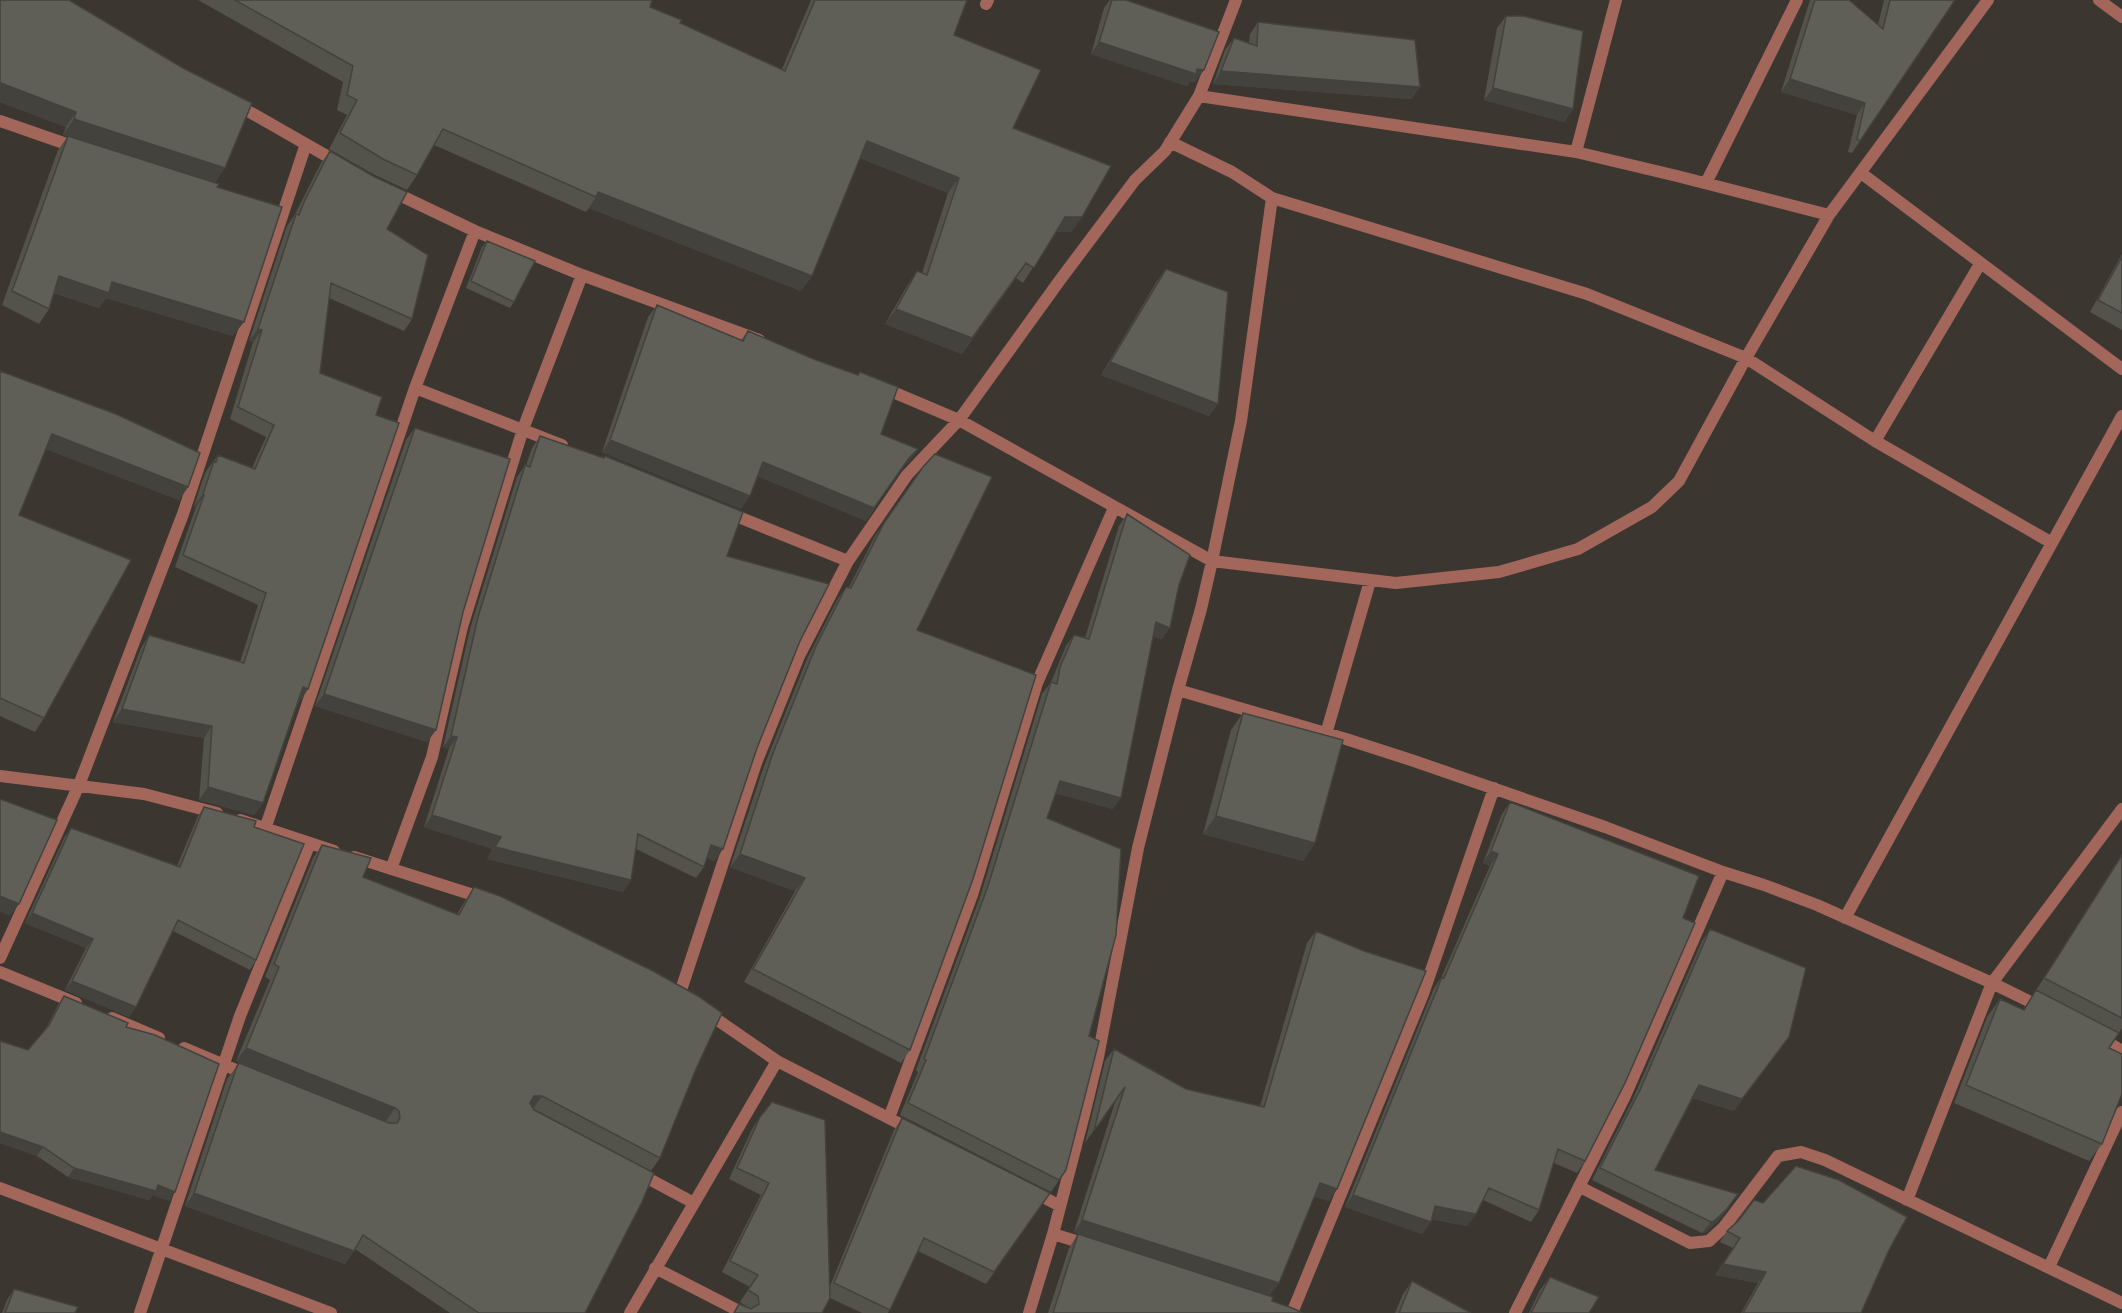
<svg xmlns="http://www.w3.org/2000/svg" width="2122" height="1313" viewBox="0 0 2122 1313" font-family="'Roboto Condensed',sans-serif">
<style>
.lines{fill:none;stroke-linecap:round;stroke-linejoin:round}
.minor{stroke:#a2675a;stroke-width:12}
.wall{fill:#53524b}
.shaded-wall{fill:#43423d}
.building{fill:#605f57;stroke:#43423d;stroke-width:1.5}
</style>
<rect width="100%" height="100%" fill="#3c3631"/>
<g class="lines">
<!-- minor -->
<path class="minor" d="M2099 0 2122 17
M986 4 988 0
M1199 96 1576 152 1677 176 1829 215
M234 103 339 163
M0 121 78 148
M1170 142 1232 172 1272 198
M1576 152 1616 0
M1861 173 2122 369
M1706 183 1797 0
M391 191 475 231 582 275 759 340
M881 387 959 420 1212 561 1396 583 1499 572 1578 549 1652 507 1679 481 1746 358 1829 215 1988 0
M415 388 562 445
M1875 441 1980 264
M726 512 848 561
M1178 690 1346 739 1414 761 1605 827 1723 872 1764 885 1817 905 1992 983 2043 1008
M1326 734 1370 581
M0 776 144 794 217 813
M240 820 334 851
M265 829 415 388 475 231
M354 857 483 898
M391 869 432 757 462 627 523 429 582 275
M1845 918 2122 416
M0 958 79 785 183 514 306 144
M0 972 76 1003
M680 993 756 763 799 656 848 561 907 475 959 420 1060 280 1135 180 1165 151 1199 96 1236 0
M706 1012 777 1061 912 1130
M112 1018 159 1038
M2099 1037 2122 1051
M184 1048 248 1075
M889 1118 972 895 1037 683 1114 508
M636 1172 694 1203
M1580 1187 1690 1243 1709 1241 1724 1227 1778 1156 1801 1152 1825 1160 2122 1303
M0 1188 331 1313
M1032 1191 1060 1206
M1907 1200 1992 983 2122 809
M1053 1234 1089 1245
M2049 1267 2122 1112
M655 1268 743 1313
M140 1313 240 1016 310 843
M630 1313 777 1061
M1029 1313 1053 1234 1085 1111 1098 1057 1138 848 1178 690 1201 609 1212 561 1241 421 1272 198 1587 294 1746 358 1875 441 2052 543
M1292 1313 1423 994 1494 788
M1515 1313 1624 1098 1723 872"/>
</g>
<!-- wall -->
<path class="wall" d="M0 0 215 183 217 187 233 336 106 298 99 308 54 293 49 309 39 324 2 305 58 150 68 136 63 135 66 127 0 102Z
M198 0H652L650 7 680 23 782 69 811 0H967L954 35 1013 128 1082 217 1071 232H1056L1023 283 1016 278 962 354 885 324 907 286 917 271 922 273 948 193 860 158 812 276 801 291 589 208 586 212 434 145 417 175 407 190 373 174 329 149 347 115 337 110 343 82Z
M1110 0H1126L1195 82H1190L1187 86 1091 54 1104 8Z
M1810 0H1849L1878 25 1884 0H1955L1852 153 1848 152 1857 115 1781 92Z
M1506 16 1573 109 1564 122 1484 100 1497 28Z
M1258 22 1420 87 1411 99 1213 84 1225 50 1234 38 1249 43 1250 34Z
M330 151 387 229 412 319 404 331 329 298 320 373 376 415 308 689 300 701H299L263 803 254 815 199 800 204 738 113 722 141 648 149 635 240 662 258 605 175 567 196 507 194 506 205 473 209 467 218 455 252 468 266 437 230 419 253 342 249 341 287 226 294 216 321 163Z
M487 241 514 302 510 308 466 288 482 247Z
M2122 254V330L2090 312Z
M1166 269 1218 404 1209 416 1101 375 1157 281Z
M657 305 741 340 748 331 881 434 918 449 909 461 901 469 866 521 758 476 741 509 602 452 648 317Z
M0 371 188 487 179 500 46 449 19 515 44 718 35 732 0 716Z
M415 428 463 612 436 730 427 742 315 706 406 440Z
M540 436 603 458 605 456 727 556 800 641 757 748 715 861 707 858 704 867 696 878 636 849 631 880 623 892 487 859 493 849 424 827 449 749 443 747 470 629 517 477 525 465H526L532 448Z
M923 467 917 630 910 1050 901 1063 744 982 795 891 730 867 764 766 807 659 837 600 846 587H849L875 536Z
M1127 514 1179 585 1162 639 1153 636 1113 809 1055 793 1047 818 1089 1036 1066 1170 1051 1192 900 1115 918 1072 916 1070 980 897 1042 694 1051 682 1066 646 1074 635 1085 638 1119 526Z
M1243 713 1315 843 1303 861 1203 834 1231 730Z
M1510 802 1585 1161 1577 1173 1554 1163 1539 1210 1531 1222 1483 1200 1476 1214 1467 1226 1431 1219V1222L1422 1234 1345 1207 1434 988 1441 978 1490 866 1483 863 1502 814Z
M204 807 254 827 256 960 250 970 173 931 136 1007 129 1017 65 990 86 948 25 923 64 838 71 828 177 866 198 816Z
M322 845 363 877 457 914 465 901 474 887 696 1069 660 1158 651 1171 534 1109 585 1313H450L355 1249 345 1264 185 1206 227 1079 237 1066 388 1123 386 1121 236 1061 270 980 265 977 313 858Z
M2122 854V1028L2109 1048 2102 1144 2089 1161 1954 1103 1987 1017 2000 999 2023 1010 2033 995Z
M1710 929 1780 1049 1734 1111 1693 1098 1655 1170 1730 1206 1718 1221 1705 1233H1702L1592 1180 1632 1101 1702 941Z
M1316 931 1337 1189 1329 1201 1314 1196 1279 1283 1270 1295 1074 1232 1116 1099 1085 1143 1105 1061 1114 1049 1186 1089 1260 1106 1307 943Z
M64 996 126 1027 175 1192 169 1201 153 1195 149 1200 68 1177 37 1156 0 1143V1041L28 1050 45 1030 58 1005Z
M760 1117 830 1286 894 1130 902 1118 1050 1193 986 1284 918 1251 888 1313H862L830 1298 733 1313 750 1309 740 1302 750 1287 722 1272 761 1195 729 1179 752 1129Z
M1727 1231 1889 1250 1861 1313H1741L1758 1283 1715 1275 1733 1248 1720 1242Z
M1078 1234 1272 1301 1303 1313H1048L1069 1248Z
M1550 1277 1589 1313H1529L1540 1290Z
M1412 1281 1471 1313H1395L1403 1294Z
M14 1289 75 1313H2L7 1300Z"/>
<!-- shaded-wall -->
<path class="shaded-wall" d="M1099 42 1197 69 1204 70 1195 82H1190L1187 86 1091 54Z
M1221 71 1420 87 1411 99 1213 84Z
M1790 79 1865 103 1857 115 1781 92Z
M1 83 76 112 66 127 0 102V85Z
M1493 88 1573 109 1564 122 1484 100Z
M74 119 225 168 215 183 63 135Z
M867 141 959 178 948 193 856 156Z
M598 192 812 276 801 291 589 208 596 197Z
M1065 217H1082L1071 232H1055Z
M1026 263 962 354 885 324 896 309Z
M59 276 112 282 244 322 233 336 106 298 99 308 49 291Z
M258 329 262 330 253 342 249 341Z
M1110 362 1218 404 1209 416 1101 375Z
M52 434 188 487 179 500 43 448Z
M610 440 750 496 741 509 602 452Z
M918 449 909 461 900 470 909 458Z
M763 462 874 508 866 521 754 475Z
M203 494 204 495 196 507 194 506Z
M1156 622 1170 628 1162 639 1147 634Z
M303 687 308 689 300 701 295 700Z
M324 694 436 730 427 742 315 706Z
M122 709 212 726 204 738 113 722Z
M451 736 457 737 449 749 443 747Z
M1060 781 1121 798 1113 809 1051 792Z
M208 787 263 803 254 815 199 800Z
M432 815 501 837 493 849 424 827Z
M1216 816 1315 843 1303 861 1203 834Z
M711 845 723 849 715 861 703 857Z
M495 847 631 880 623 892 487 859Z
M1491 851 1498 854 1490 866 1483 863Z
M740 854 805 878 795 891 730 867Z
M0 896 19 904 10 916 0 912Z
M32 913 93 939 86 948 25 923Z
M72 981 136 1007 129 1017 65 990Z
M246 1048 395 1108 386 1121 236 1061Z
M1780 1049 1734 1111 1691 1097 1699 1085Z
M534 1096H542L533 1109H525Z
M0 1132 43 1147 37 1156 0 1143Z
M74 1168 158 1185 175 1192 169 1201 153 1195 149 1200 68 1177Z
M1320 1183 1337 1189 1329 1201 1311 1195Z
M194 1193 354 1251 345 1264 185 1206Z
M1738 1194 1718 1221 1705 1233H1702L1711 1222Z
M1353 1195 1431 1222 1422 1234 1345 1207Z
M1435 1206 1476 1214 1467 1226 1427 1218Z
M1082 1220 1279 1283 1270 1295 1074 1232Z
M1723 1264 1766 1272 1758 1283 1715 1275Z"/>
<!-- building -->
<path class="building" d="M0 0H69L183 68 252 103 225 168 74 119 76 112 1 83 0 87Z
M235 0H652L650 7 682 20 680 23 785 71 815 0H967L954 35 1041 70 1013 128 1111 166 1082 217H1065L1034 268 1026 263 972 338 896 309 917 271 927 275 959 178 867 141 812 276 598 192 596 197 443 129 417 175 383 159 340 133 357 100 347 95 353 66Z
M1112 0H1126L1219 32 1204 70 1197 69 1196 74 1099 42Z
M1815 0H1849L1883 29 1890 0H1955L1860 141 1857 139 1865 103 1790 79Z
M1506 16H1523L1583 31 1573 109 1493 88Z
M1258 22 1415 40 1420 87 1221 71 1234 38 1257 46Z
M68 136 219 184 217 187 282 207 244 322 112 282 109 293 59 276 49 309 12 291Z
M330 151 373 176 407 192 387 229 428 255 412 319 331 283 320 373 382 397 376 415 399 423 308 689 303 687 263 803 208 787 212 726 122 709 149 635 244 663 266 593 183 555 204 495 203 494 214 461 216 462 218 455 255 469 274 425 238 407 262 330 258 329 296 214 299 215 304 202Z
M487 241 535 261 514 302 471 281Z
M2122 257V313L2098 300Z
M1166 269 1228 292 1218 404 1110 362Z
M657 305 743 341 748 331 816 360 858 375 860 372 898 387 881 434 918 449 909 458 874 508 763 462 750 496 610 440Z
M0 371 116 414 200 453 188 487 52 434 19 515 131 560 44 718 0 698Z
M415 428 510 459 463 612 436 730 324 694Z
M540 436 604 458 605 456 743 512 727 556 829 584 800 641 757 748 723 849 711 845 704 867 638 834 631 880 495 847 501 837 432 815 457 737 451 736 478 617 525 465 530 467Z
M935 454 992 477 917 630 1036 675 973 879 910 1050 753 969 805 878 740 854 773 753 816 646 846 587 851 588 884 523 923 467Z
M1127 514 1190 555 1179 585 1170 628 1156 622 1121 798 1060 781 1047 818 1121 849 1116 935 1089 1036 1099 1041 1066 1170 1059 1180 908 1103 926 1060 924 1059 988 886 1051 682 1057 684 1060 667 1074 635 1089 639Z
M1243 713 1343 740 1315 843 1216 816Z
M0 799 57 820 19 904 0 896Z
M1510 802 1699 876 1683 918 1695 923 1625 1083 1585 1161 1558 1149 1539 1210 1489 1188 1476 1214 1435 1206 1431 1222 1353 1195 1442 977 1444 978 1498 854 1491 851Z
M204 807 256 821 254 827 304 844 256 960 178 920 136 1007 72 981 93 939 32 913 71 828 180 867Z
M322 845 371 858 363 877 459 915 474 887 500 896 653 971 698 996 722 1013 696 1069 660 1158 542 1096H534L530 1103 534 1110 654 1173 642 1202 585 1313H479L363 1235 354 1251 194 1193 237 1066 239 1063 389 1123H397L400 1118 399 1111 395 1108 246 1048 279 967 274 964Z
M2122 855V1018L2044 978Z
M1710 929 1806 968 1789 1037 1742 1099 1699 1085 1655 1170 1738 1194 1726 1210 1714 1221 1711 1222 1600 1168 1640 1090Z
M1316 931 1364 951 1426 971 1337 1189 1320 1183 1279 1283 1082 1220 1125 1087 1094 1131 1114 1049 1186 1089 1264 1107Z
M2036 990 2119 1033 2109 1048 2122 1054V1094L2102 1144 1966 1085 2000 999 2024 1010Z
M64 996 128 1023 126 1027 155 1035 219 1064 175 1192 158 1185 156 1191 74 1168 43 1147 0 1132V1041L28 1050 49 1025Z
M772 1102 825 1120 830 1298 822 1313H734L739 1304 751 1309 759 1304 758 1296 748 1290 758 1275 730 1261 769 1183 737 1168 760 1117Z
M902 1118 1050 1193 994 1272 924 1238 890 1310 834 1283Z
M1796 1166 1839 1180 1907 1217 1889 1250 1861 1313H1743L1766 1272 1723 1264 1740 1238 1727 1231 1738 1221 1754 1200 1763 1203Z
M1078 1234 1273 1297 1272 1301 1292 1308 1303 1313H1053Z
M1550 1277 1599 1297 1589 1313H1531Z
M1412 1281 1471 1313H1399Z
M14 1289 78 1307 75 1313H5Z"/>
</svg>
